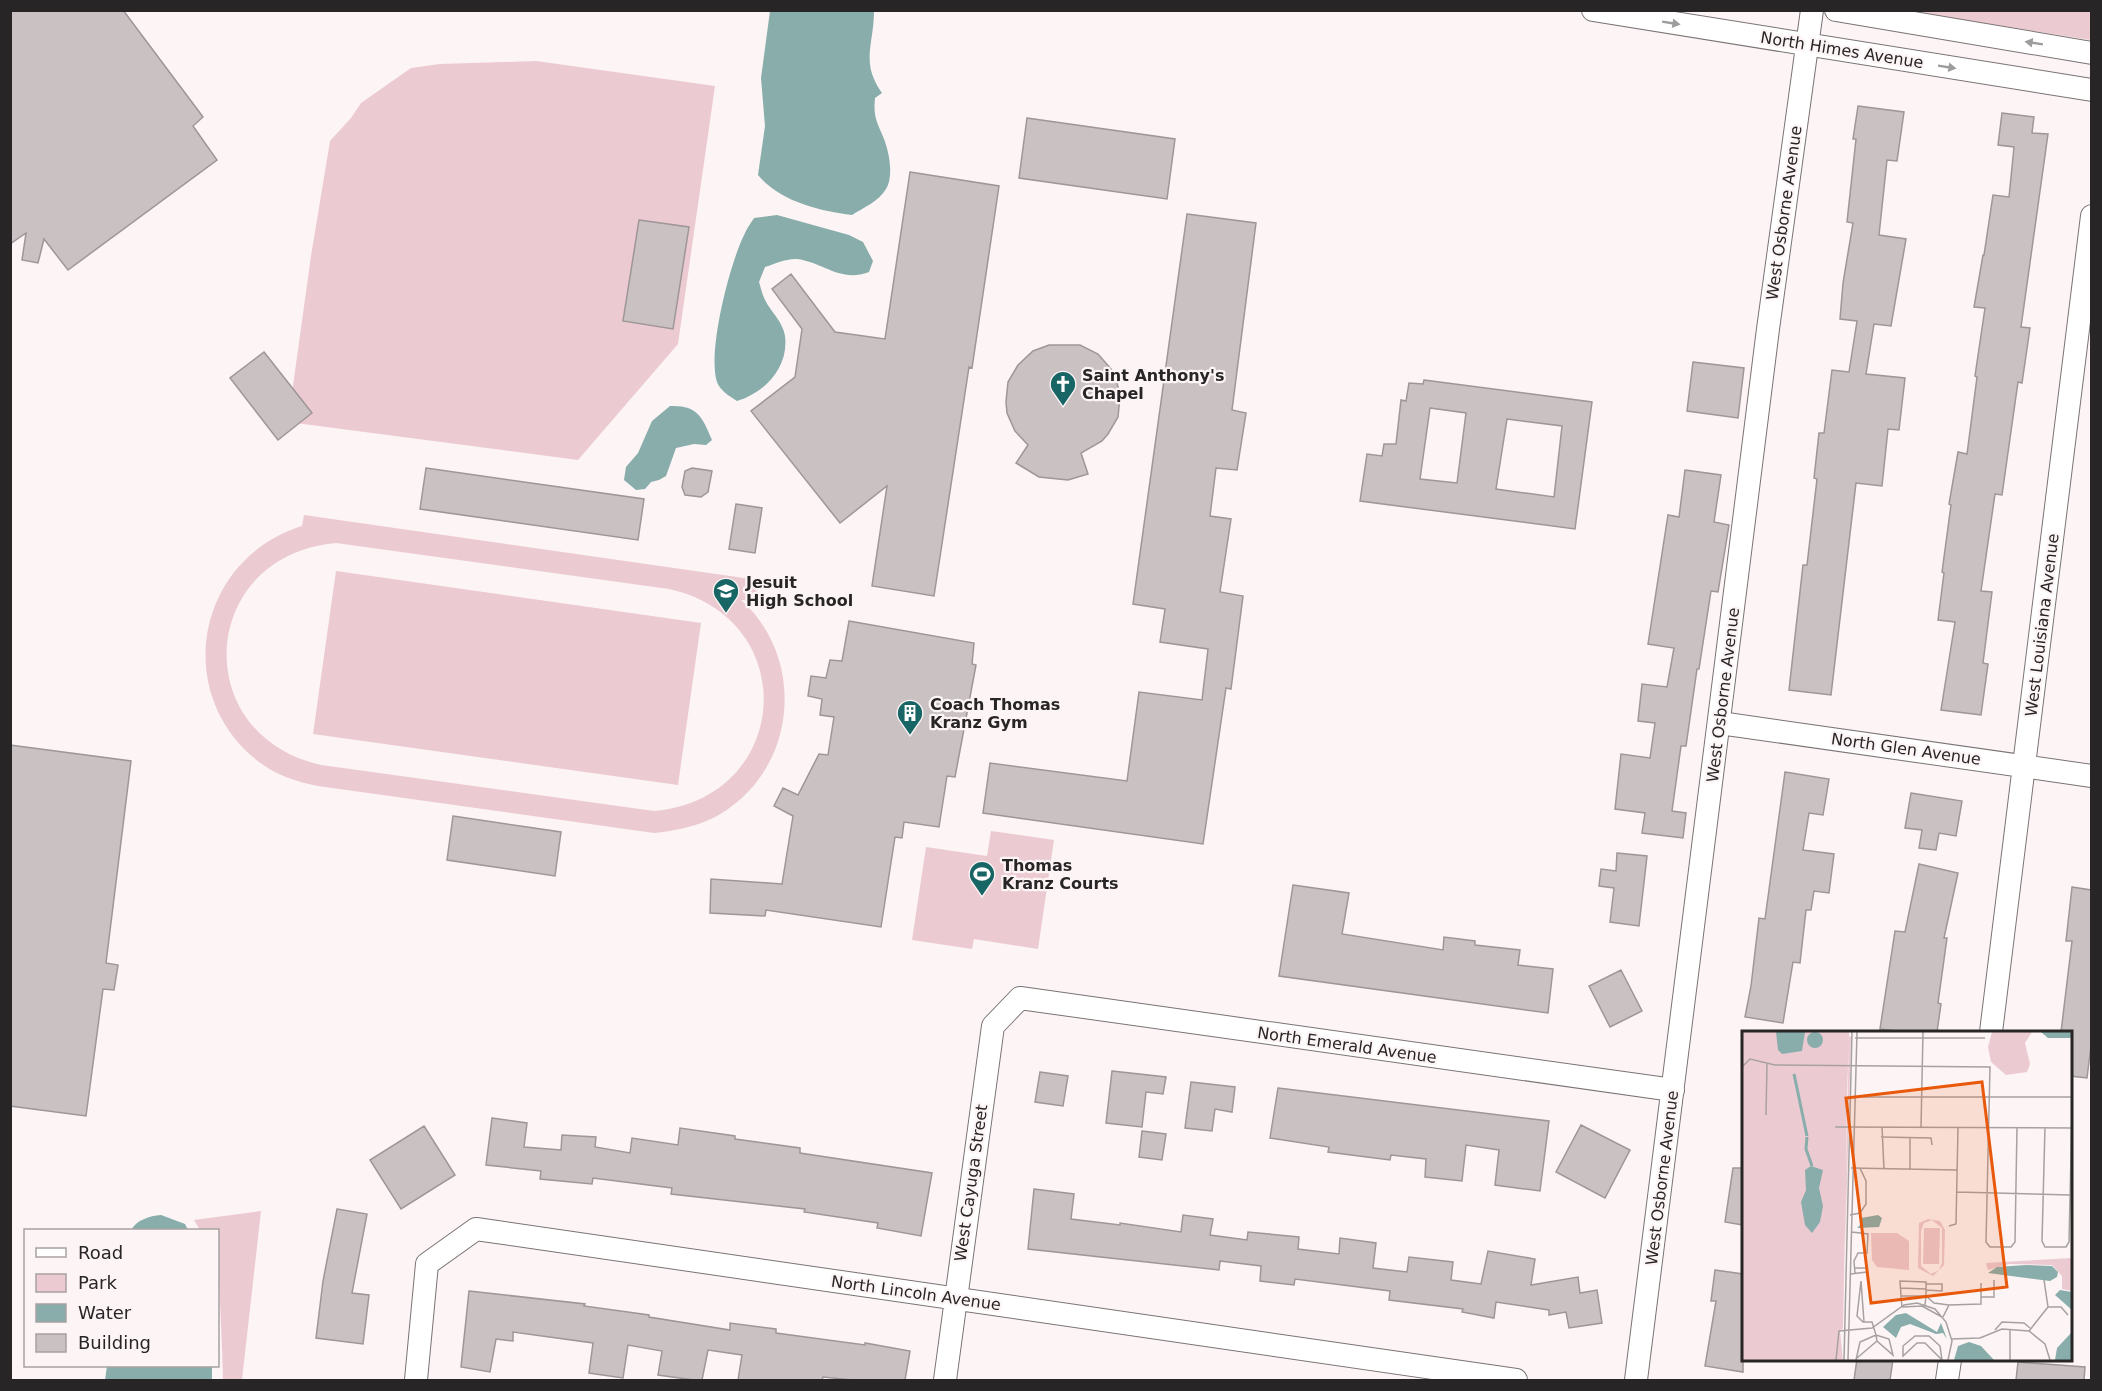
<svg xmlns="http://www.w3.org/2000/svg" width="2102" height="1391" viewBox="0 0 2102 1391" font-family="'DejaVu Sans',sans-serif">
<style>
.green{fill:#eccad2;fill-rule:evenodd}
.water{fill:#88adab}
.building{fill:#c9c1c2;stroke:#9e9698;stroke-width:1.5;fill-rule:evenodd}
.lines{fill:none;stroke-linecap:round;stroke-linejoin:round}
.minor-casing{stroke:#7a7374;stroke-width:24}
.minor{stroke:#fff;stroke-width:22}
.oneway{fill:#9e9d9d}
.labels{text-anchor:middle;dominant-baseline:central;stroke-width:4.5;stroke-linejoin:round;paint-order:stroke}
.street-label{font-size:16px;fill:#282526;stroke:#fcf4f5}
.poi-label{font-size:16px;font-weight:bold;fill:#282526;stroke:#fcf4f5;text-anchor:start}
.inset-river{fill:none;stroke:#88adab;stroke-width:3}
.inset-road{fill:none;stroke:#a7a1a2;stroke-width:1.5}
.view{fill:#e8590c;fill-opacity:0.15;stroke:#e8590c;stroke-width:3}
.inset-edge{fill:none;stroke:#282526;stroke-width:3}
</style>
<rect width="100%" height="100%" fill="#fcf4f5"/>
<!-- green -->
<path class="green" d="M1908 11H2091V40Z
M536 61 715 86 678 344 578 460 288 422 311 256 330 141 351 118 361 103 411 68 440 64Z
M304 515 758 580 755 601 741 600C803 655 798 757 732 806 709 824 682 830 654 833L318 786C297 782 276 775 259 762 171 694 196 559 302 526ZM336 543 669 589C804 619 791 799 654 811L321 765C187 735 199 555 336 543Z
M336 571 701 623 678 785 313 734Z
M991 831 1054 840 1038 949 974 939 972 949 912 940 926 847 987 856Z
M261 1211 242 1380H223C222 1330 218 1281 218 1230H200L194 1220Z"/>
<!-- water -->
<path class="water" d="M770 11H874C874 45 860 62 882 93L875 98C873 117 877 122 884 139 889 152 894 176 886 189 879 201 863 208 852 215 819 211 779 201 758 175L765 126 761 78Z
M777 215 849 235 863 242 873 261 869 272C840 283 823 262 797 259 787 258 774 264 765 267L759 282C761 288 762 294 765 300 771 312 783 322 785 336 789 368 764 393 737 401 729 396 720 390 717 382 707 352 730 262 745 233 747 228 751 223 754 218Z
M670 406C697 405 702 416 712 440L706 445 694 444 676 448 666 476 659 480 651 482 645 489 636 490 624 480 626 467 638 453 652 421Z
M161 1215 185 1224 188 1230H131C137 1220 149 1216 161 1215Z
M107 1366H212V1380H105Z"/>
<!-- building -->
<path class="building" d="M10 10H123L203 117 193 126 217 160 68 270 44 239 38 263 22 260 26 233 10 244Z
M1858 106 1904 112 1897 161 1887 160 1879 235 1906 239 1891 326 1874 324 1866 374 1905 378 1899 430 1888 429 1882 486 1856 483 1831 695 1789 690 1803 565H1807L1817 479 1814 478 1819 433H1824L1832 370 1849 372 1857 321 1840 319 1843 283 1853 223 1847 222 1856 139H1853Z
M2002 113 2034 117 2032 133 2048 134 2021 327 2030 328 2022 383 2018 382 2002 495 1995 494 1981 591 1992 592 1983 663 1988 664 1981 715 1941 710 1955 622 1938 620 1944 573 1942 572 1951 505 1949 504 1958 452 1967 454 1977 377 1975 376 1985 308 1974 307 1983 255H1984L1993 195 2009 197 2014 147 1998 145Z
M1027 118 1175 139 1167 199 1019 178Z
M910 172 999 186 972 368 969 367 934 596 872 586 887 486 840 523 751 411 795 377 802 329 772 289 791 274 835 332 885 339Z
M1187 214 1256 223 1232 410 1246 413 1237 470 1216 468 1210 516 1231 519 1220 592 1243 596 1231 689 1226 688 1203 844 983 813 990 763 1127 781 1139 692 1202 700 1208 649 1160 642 1165 609 1133 604Z
M639 220 689 227 673 329 623 321Z
M1049 345H1080L1098 354 1111 369 1116 377 1120 397 1118 417 1108 434 1102 441 1081 453 1088 474 1068 480 1039 477 1016 463 1028 445 1015 431 1007 413 1006 402 1008 382 1018 365 1033 351Z
M264 352 312 413 278 440 230 378Z
M1693 362 1744 368 1738 418 1687 411Z
M1424 380 1592 402 1575 529 1360 501 1367 454 1382 456 1384 444H1396L1401 400 1406 401 1409 383 1423 384ZM1430 408 1466 413 1457 483 1420 479ZM1507 419 1562 426 1554 497 1496 489Z
M426 468 644 499 638 540 420 509Z
M692 468 712 471 708 492 701 497 685 495 682 487 685 471Z
M1685 470 1721 475 1714 522 1729 525 1718 592 1711 591 1699 669H1697L1686 746H1681L1672 811 1686 813 1683 838 1642 833 1645 813 1615 809 1621 754 1650 758 1655 723 1638 721 1642 684 1667 687 1674 648 1648 644 1668 515 1679 517Z
M736 504 762 508 755 553 729 549Z
M849 621 974 643 972 664 976 665 955 777 947 776 939 827 904 822 902 838 895 837 881 927 766 910 765 916 710 913 711 879 782 884 793 816 774 806 783 788 798 795 819 754 828 755 834 717 820 715 822 699 808 696 811 676 826 678 830 660 842 661Z
M10 745 131 761 106 963 118 965 114 990 103 989 86 1116 10 1106Z
M1785 772 1829 779 1823 815 1809 813 1803 850 1834 854 1829 893 1814 891 1811 910H1806L1800 963 1793 962 1783 1023 1745 1017 1751 986 1759 918 1765 919Z
M1911 793 1962 801 1956 836 1939 833 1936 850 1919 848 1922 830 1905 828Z
M453 816 561 832 555 876 447 860Z
M1617 853 1647 856 1639 926 1610 922 1614 888 1599 886 1601 869 1616 871Z
M1919 864 1958 873 1944 938H1947L1938 1003 1941 1004 1937 1032H1905L1880 1029 1895 931 1905 932Z
M1293 885 1349 893 1342 934 1443 950 1444 937 1475 941V945L1520 950 1518 965 1553 969 1548 1013 1279 976Z
M2072 887 2091 890V1046L2087 1078 2070 1076V1032H2061L2072 941H2066Z
M1621 970 1642 1011 1610 1027 1589 986Z
M1112 1071 1166 1077 1163 1094 1146 1092 1142 1127 1106 1123Z
M1040 1072 1068 1076 1063 1106 1035 1102Z
M1191 1082 1235 1087 1232 1112 1215 1109 1212 1131 1185 1128Z
M1278 1088 1549 1121 1540 1191 1495 1185 1499 1150 1466 1145 1462 1181 1425 1177 1426 1159 1391 1155 1390 1160 1328 1152 1329 1147 1270 1138Z
M492 1118 527 1123 524 1147 561 1150 562 1135 596 1137 595 1147 630 1153 632 1138 678 1145 680 1128 735 1136V1139L800 1148V1153L932 1173 921 1236 877 1228 878 1223 804 1212 805 1209 671 1194 672 1188 593 1178 592 1184 540 1179 541 1171 486 1165Z
M1581 1125 1630 1150 1605 1198 1556 1172Z
M424 1126 455 1175 401 1209 370 1160Z
M1142 1131 1166 1134 1162 1160 1139 1157Z
M1733 1168H1743V1225L1725 1222Z
M1034 1189 1074 1194 1071 1219 1120 1225V1223L1181 1232 1183 1215 1213 1219 1210 1235 1247 1240 1248 1232 1299 1237 1298 1249 1339 1254 1340 1238 1376 1243 1373 1268 1407 1272 1409 1257 1453 1262 1451 1280 1481 1284 1488 1251 1535 1259 1531 1285 1578 1277 1580 1293 1597 1290 1602 1323 1569 1328 1566 1312 1549 1315V1310L1496 1302 1494 1318 1462 1312 1463 1309 1389 1300 1390 1291 1295 1279 1294 1285 1260 1281 1261 1266 1220 1261 1219 1270 1028 1249Z
M337 1209 367 1214 352 1293 369 1295 363 1344 316 1338 323 1281Z
M1715 1270 1743 1274V1372L1705 1366 1716 1301H1711Z
M469 1291 585 1304 584 1306 649 1315V1317L730 1330V1323L776 1329V1333L865 1345V1343L910 1351 905 1380H852L823 1377 822 1380H738L742 1355 708 1350 702 1380H694L658 1375 662 1351 628 1345 623 1378 589 1373 593 1343 513 1332V1341L496 1339 490 1372 461 1367Z
M1857 1359H1893L1890 1380H1854Z
M2018 1362 2085 1367 2084 1380H2016Z"/>
<g class="lines">
<!-- minor casing -->
<g class="minor-casing">
<path id="minor" d="M1593 10 2092 90
M1836 10 2092 53
M1720 723 2092 776
M1991 1032 2092 216
M416 1380 427 1264 476 1229 1516 1380
M945 1380 993 1026 1020 998 1673 1090
M1636 1380 1768 329 1812 10
M1947 1380 1950 1360"/>
</g>
<!-- minor -->
<use href="#minor" class="minor"/>
</g>
<!-- one-way arrows -->
<defs><path id="oneway-solid" d="M-6-.8H1V-3.2L6.5 0L1 3.2V.8H-6Z" transform="scale(1.5)"/></defs>
<g class="oneway">
<use href="#oneway-solid" transform="translate(1671 23) rotate(9)"/>
<use href="#oneway-solid" transform="translate(2034 43) rotate(-171)"/>
<use href="#oneway-solid" transform="translate(1947 67) rotate(9)"/>
</g>
<!-- icons -->
<defs>
<g id="church-pin" transform="scale(1.35)"><path d="M0 17L-7.5 6A9.5 9.5 0 1 1 7.5 6Z" fill="#176564" stroke="#fcf4f5"/><path d="M-1.2-6h2.4v3.5h3.3v2.4h-3.3V6h-2.4V-.1h-3.3v-2.4h3.3Z" fill="#fff"/></g>
<g id="school-pin" transform="scale(1.35)"><path d="M0 17L-7.5 6A9.5 9.5 0 1 1 7.5 6Z" fill="#176564" stroke="#fcf4f5"/><path d="M0-5L7-2L0 1L-7-2ZM-4 1L0 2.5L4 1V4Q0 6-4 4Z" fill="#fff"/></g>
<g id="building-pin" transform="scale(1.35)"><path d="M0 17L-7.5 6A9.5 9.5 0 1 1 7.5 6Z" fill="#176564" stroke="#fcf4f5"/><path d="M-4-6H4V6H1V3H-1V6H-4ZM-2.5-4.3h1.7v1.8h-1.7ZM.8-4.3h1.7v1.8H.8ZM-2.5-1h1.7V.8h-1.7ZM.8-1h1.7V.8H.8Z" fill="#fff"/></g>
<g id="stadium-pin" transform="scale(1.35)"><path d="M0 17L-7.5 6A9.5 9.5 0 1 1 7.5 6Z" fill="#176564" stroke="#fcf4f5"/><path d="M0-5a6.5 5 0 1 0 0 10a6.5 5 0 1 0 0-10ZM-3.5-1.8h7v3.6h-7Z" fill="#fff"/></g>
</defs>
<g fill-rule="evenodd">
<use href="#church-pin" x="1063" y="384"/>
<use href="#school-pin" x="726" y="591"/>
<use href="#building-pin" x="910" y="713"/>
<use href="#stadium-pin" x="982" y="874"/>
</g>
<g class="labels">
<!-- street labels -->
<g class="street-label">
<text transform="translate(1842 50) rotate(9)">North Himes Avenue</text>
<text transform="translate(1784 213) rotate(-82)">West Osborne Avenue</text>
<text transform="translate(2042 625) rotate(-83)">West Louisiana Avenue</text>
<text transform="translate(1723 695) rotate(-83)">West Osborne Avenue</text>
<text transform="translate(1906 749) rotate(8)">North Glen Avenue</text>
<text transform="translate(1347 1045) rotate(8)">North Emerald Avenue</text>
<text transform="translate(1662 1178) rotate(-83)">West Osborne Avenue</text>
<text transform="translate(971 1183) rotate(-82)">West Cayuga Street</text>
<text transform="translate(916 1293) rotate(8)">North Lincoln Avenue</text>
</g>
<!-- poi labels -->
<g class="poi-label">
<text x="1082" y="375">Saint Anthony's<tspan x="1082" dy="18">Chapel</tspan></text>
<text x="746" y="582">Jesuit<tspan x="746" dy="18">High School</tspan></text>
<text x="930" y="704">Coach Thomas<tspan x="930" dy="18">Kranz Gym</tspan></text>
<text x="1002" y="865">Thomas<tspan x="1002" dy="18">Kranz Courts</tspan></text>
</g>
</g>
<!-- overview -->
<g transform="translate(1742 1031)">
<rect width="330" height="330" fill="#fcf4f5"/>
<path d="M0 1H107L101 297 98 300 101 329H0ZM250 1H290L283 12 288 33 285 41 264 44 249 31 246 16ZM107 5 109 6 103 224 105 65ZM186 188 198 190 203 199 202 234 191 245 176 237 177 192ZM190 189 200 197V232L197 239 189 243 179 235V200L182 192ZM182 197H198L197 233H181ZM129 202H155L167 210V239L135 236 130 229ZM330 227V260L320 258V245L310 234 267 233 246 239 244 232Z" fill="#eccad2" fill-rule="evenodd"/>
<path d="M65 9a8 8 0 1 1 16 0a8 8 0 1 1-16 0ZM34 1H63L60 20 40 23 36 19ZM299 1H330V7H306ZM69 135 81 139 77 157 81 175 78 191 70 202 63 194 59 171 64 159 63 139ZM136 184 140 187 137 196 115 197 120 192 119 187ZM284 234 310 235 316 241 315 246 308 250 246 242 255 236ZM318 259 330 261V279L313 264ZM164 282 195 301 199 292 205 308 201 302 194 303 168 293 159 296 154 307 141 296 154 284ZM330 301V329H313L315 317ZM227 311 239 315 252 329H212L216 315Z" fill="#88adab"/>
<path class="inset-river" d="M52 43 65 105M65 106 64 118 70 135"/>
<path class="inset-road" d="M113 7H243M0 36 8 28 33 34 248 36 244 211 248 216H269L273 211 275 96M113 66H330M24 84 25 33M93 96 330 97M140 96 142 138M179 96 181 1M303 96 300 210 303 216H324L327 211 330 80M139 106 189 107 190 114M109 137 215 139M168 139V106M215 161 328 164M108 184 118 182 124 173V150L118 137M207 195 214 193 216 96M110 201 126 203 125 222H116L112 230 113 243M108 243 125 241V237H113M184 253H200V260L184 259M158 257 184 258M159 265H184V251L158 250 159 265 160 276M239 266H252V249M183 274 184 265 192 272 207 274M160 276 180 275 200 286M306 276H319L326 284M201 286 207 274 239 273V252M268 298V329M253 299 260 291 282 292 288 297M287 300 306 276 302 249M134 304 147 308 151 324 135 310ZM209 308 238 307 260 298 287 300 303 313 308 329M115 327 135 310M94 329 97 300 130 297 162 274 175 272 193 278 204 291 210 310 206 329M102 329 110 1M106 329 115 1M114 329 118 311 134 304 130 291H121L115 285 119 250 122 291M200 329 198 315 187 305H173L161 315V325L175 312H183L200 329"/>
<path class="view" d="M240 51 265 256 129 272 104 67Z"/>
<rect width="330" height="330" class="inset-edge"/>
</g>
<!-- border -->
<rect width="2102" height="1391" fill="none" stroke="#282526" stroke-width="24"/>
<!-- legend -->
<rect x="24" y="1229" width="195" height="138" fill="#fcf4f5" stroke="#a7a1a2" stroke-width="1.5"/>
<rect x="36" y="1248" width="30" height="9" fill="#ffffff" stroke="#a7a1a2" stroke-width="1.5"/>
<text x="78" y="1259" font-size="18" fill="#282526">Road</text>
<rect x="36" y="1274" width="30" height="18" fill="#eccad2" stroke="#a7a1a2" stroke-width="1.5"/>
<text x="78" y="1289" font-size="18" fill="#282526">Park</text>
<rect x="36" y="1304" width="30" height="18" fill="#88adab" stroke="#a7a1a2" stroke-width="1.5"/>
<text x="78" y="1319" font-size="18" fill="#282526">Water</text>
<rect x="36" y="1334" width="30" height="18" fill="#c9c1c2" stroke="#a7a1a2" stroke-width="1.5"/>
<text x="78" y="1349" font-size="18" fill="#282526">Building</text>
</svg>
